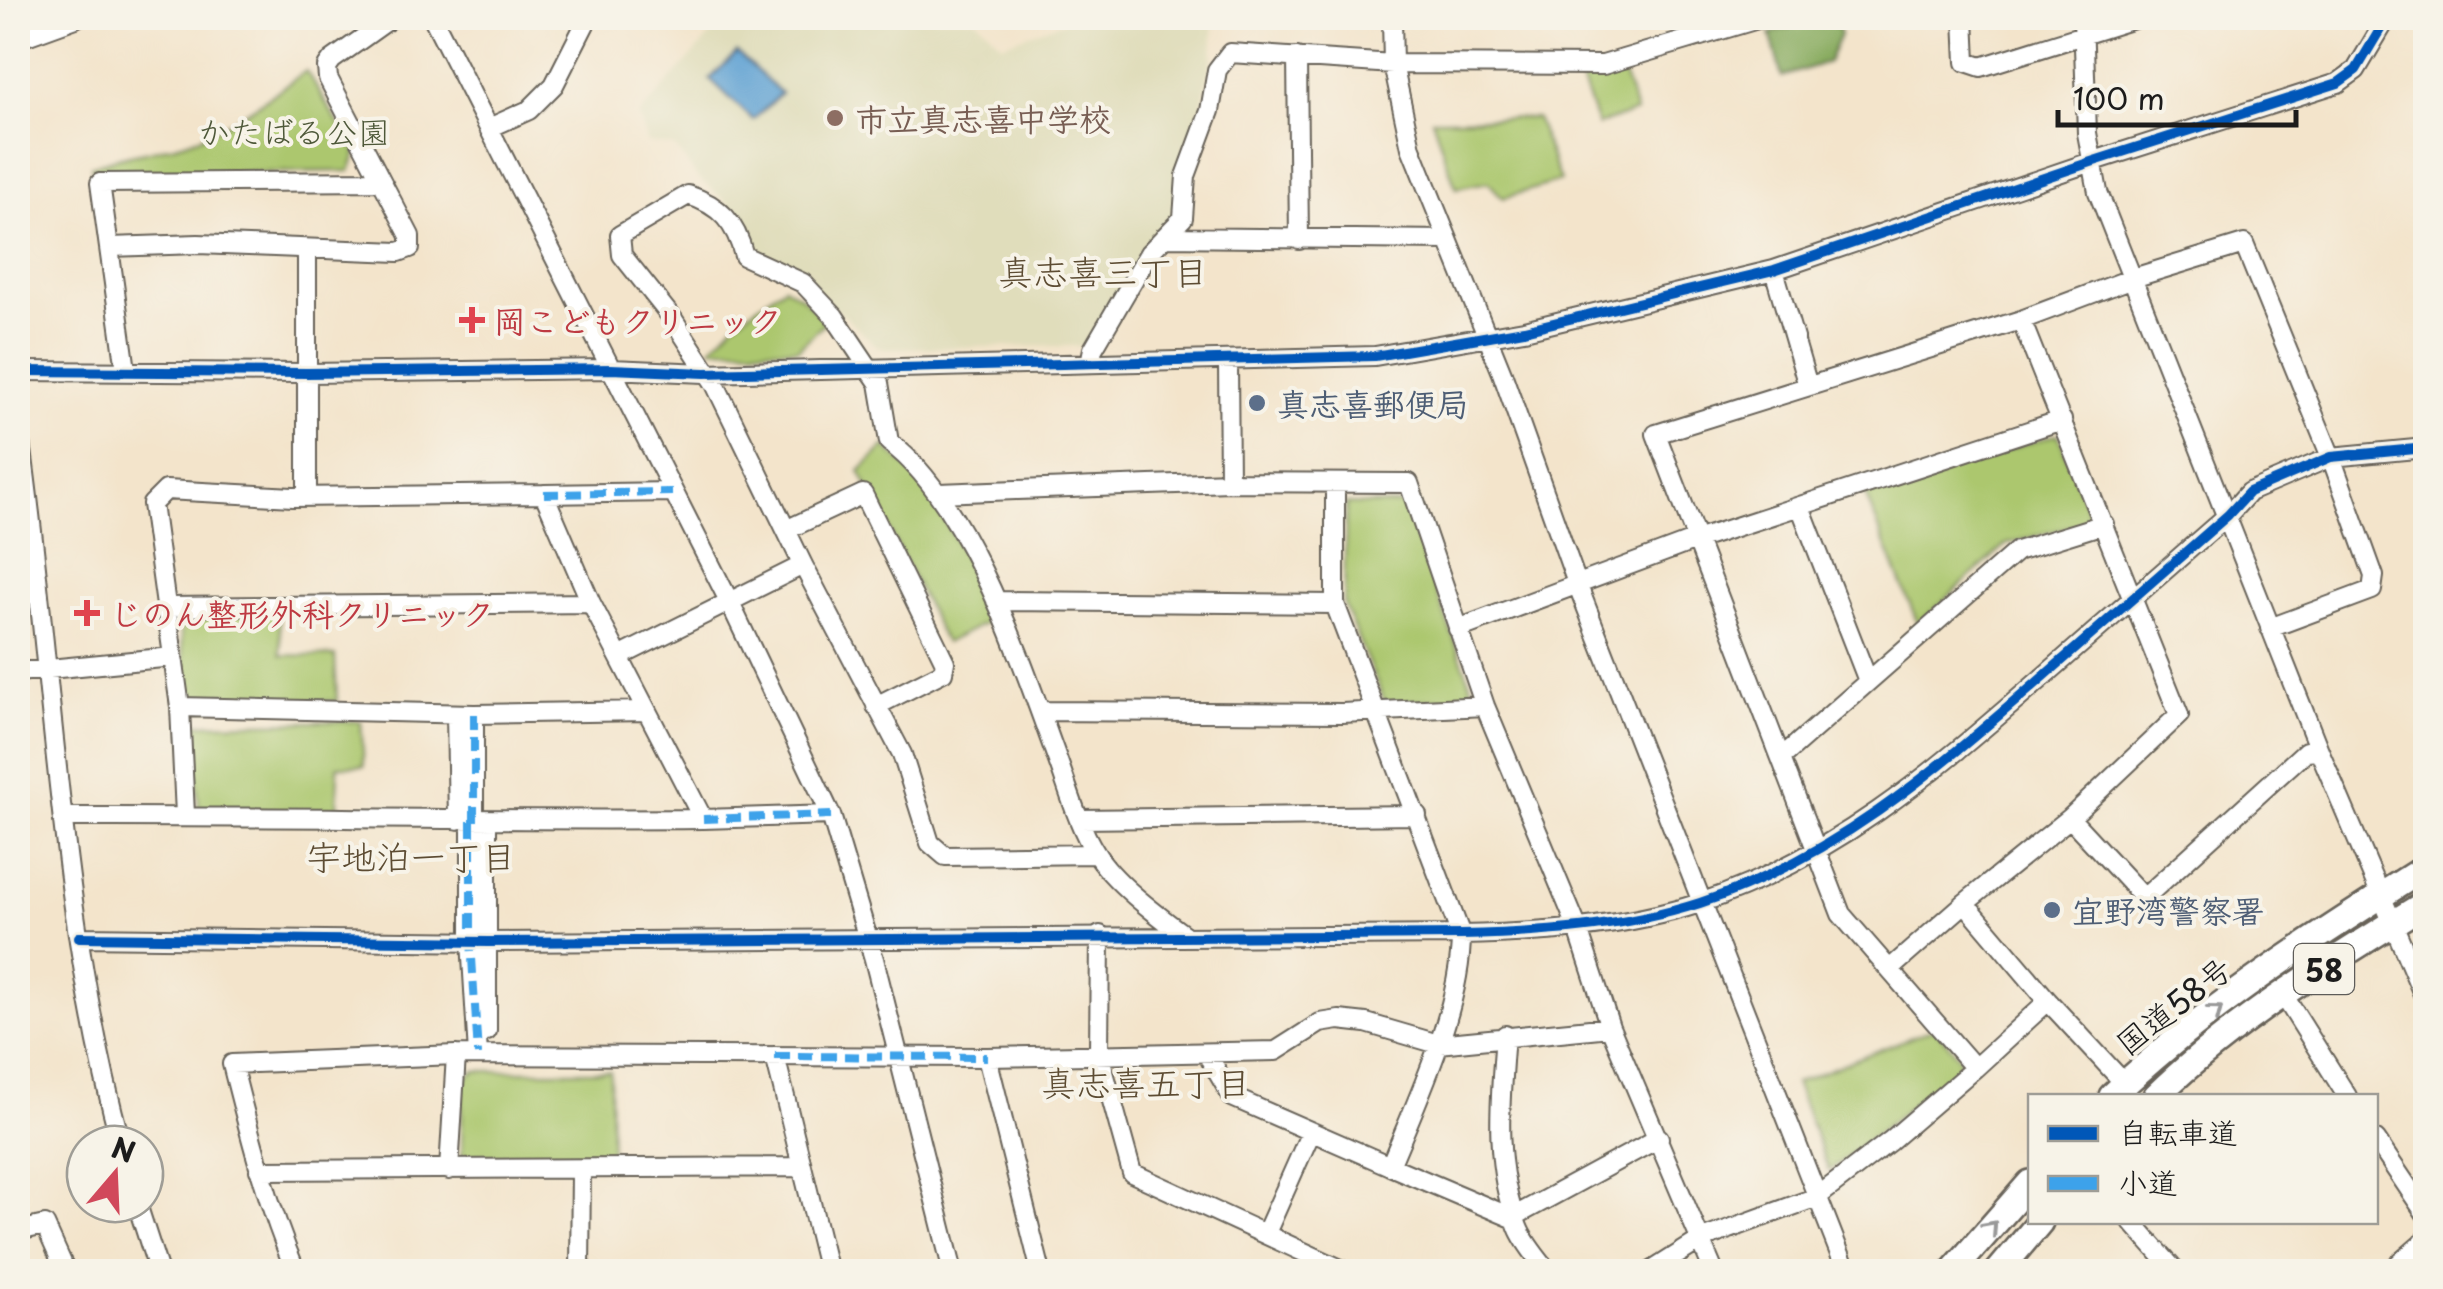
<svg xmlns="http://www.w3.org/2000/svg" width="2443" height="1289" viewBox="0 0 2443 1289" font-family="'Playpen Sans','Klee One',sans-serif">
<style>
.built{fill:#e0ddbb}
.green{fill:#acc76e;stroke:#647245;stroke-width:2.5}
.forest{fill:#89ac61;stroke:#52643e;stroke-width:2.5}
.water{fill:#5fa1d3;stroke:#3e5e78;stroke-width:2.5}
.lines{fill:none;stroke-linecap:round;stroke-linejoin:round}
.minor-casing{stroke:#676259;stroke-width:22}
.highway-casing{stroke:#676259;stroke-width:30}
.minor{stroke:#fff;stroke-width:18}
.highway{stroke:#fff;stroke-width:25}
.quiet{stroke:#3da2ea;stroke-width:8;stroke-dasharray:15 8;stroke-linecap:butt}
.cycleway-casing{stroke:#f7f3e8;stroke-width:16}
.cycleway{stroke:#0057b8;stroke-width:10}
.oneway{stroke:#999}
.education-dot{fill:#8d6e63;stroke:#f7f3e8;stroke-width:4}
.health-dot{fill:#e0444e;stroke:#f7f3e8;stroke-width:4}
.service-dot{fill:#5c6f8a;stroke:#f7f3e8;stroke-width:4}
.labels{text-anchor:middle;dominant-baseline:central;stroke-width:8;stroke-linejoin:round;paint-order:stroke}
.shield{fill:#f7f3e8;stroke:#5e5c59;stroke-width:2.5}
.shield-label{font-size:30px;font-weight:bold;fill:#1c1c1c}
.education-label{font-size:32px;font-weight:bold;fill:#785e54;stroke:#f7f3e8;text-anchor:start}
.park-label{font-size:32px;fill:#4e5839;stroke:#f7f3e8}
.health-label{font-size:32px;font-weight:bold;fill:#be3a42;stroke:#f7f3e8;text-anchor:start}
.service-label{font-size:32px;font-weight:bold;fill:#4e5e75;stroke:#f7f3e8;text-anchor:start}
.street-label{font-size:32px;fill:#1c1c1c;stroke:#f7f3e8}
.neighbourhood-label{font-size:35px;fill:#5d4c33;stroke:#f7f3e8}
</style>
<rect width="100%" height="100%" fill="#f7f3e8"/>
<filter id="ink" filterUnits="userSpaceOnUse"><feTurbulence type="fractalNoise" baseFrequency=".01" numOctaves="2"/><feDisplacementMap in="SourceGraphic" scale="20" xChannelSelector="R" yChannelSelector="G"/><feConvolveMatrix kernelMatrix="1 2 1 2 8 2 1 2 1" color-interpolation-filters="sRGB"/></filter>
<filter id="wash" filterUnits="userSpaceOnUse"><feTurbulence type="fractalNoise" baseFrequency=".0048" numOctaves="4" result="noise"/><feDisplacementMap in="SourceGraphic" scale="40" xChannelSelector="R" yChannelSelector="G"/><feGaussianBlur stdDeviation="2.25" result="paint"/><feColorMatrix in="noise" values="0 0 0 0 0 0 0 0 0 0 0 0 0 0 0 0 0 1.4 0 .05"/><feComposite in="paint" operator="in"/></filter>
<g filter="url(#wash)">
<rect width="100%" height="100%" fill="#f3e4cb"/>
<!-- built -->
<path class="built" d="M726 18H975L1002 44 1073 18H1214L1212 58 1199 119 1177 178 1178 214 1087 346 879 348 807 281 756 255 752 237 728 203 697 177 675 147 648 143 639 116Z"/>
<!-- green -->
<path class="green" d="M1621 68 1636 112 1597 125 1579 74 1608 73Z
M306 71 357 153 350 171 95 175 91 166C124 153 158 152 191 140 232 126 271 95 306 71Z
M1536 118 1560 181 1503 198 1488 182 1456 188 1432 119Z
M784 286 804 299 825 322 798 349 711 348 736 322Z
M2058 434 2088 512 2083 523 2007 544 1918 624 1865 494Z
M885 446 920 480 935 502 997 617 945 643 860 471Z
M1346 504 1404 505 1476 698 1385 702 1344 606Z
M279 613 281 655 335 656 337 701H188L179 617Z
M361 721 364 766H338L337 812 199 810 192 724Z
M1935 1028 1960 1058 1958 1069 1829 1171 1795 1083Z
M475 1071H610L611 1165 471 1164 462 1156V1081Z"/>
<!-- forest -->
<path class="forest" d="M1821 18H1835L1840 35 1828 62 1782 77 1770 33Z"/>
<!-- water -->
<path class="water" d="M737 52 781 93 753 120 710 79Z"/>
</g>
<g filter="url(#ink)">
<g class="lines">
<!-- minor casing -->
<g class="minor-casing">
<path id="minor" d="M433 18 729 601 831 815 874 959 953 1272
M1392 18 1393 64 1411 148 1502 373 1578 586 1847 1272
M1964 18 1966 62 1981 67 2137 18
M2083 18 2087 133 2098 192 2319 750 2426 1001
M18 39 76 18
M1297 57 1299 240
M489 128 529 110 554 85 588 18
M1164 237 1448 240
M110 247 198 244 399 252 410 248V236L328 78 327 67 332 60 391 18
M307 249V496
M1774 270 1808 386
M1228 362 1229 482
M1090 363 1093 349 1149 253 1183 218 1186 176 1210 111 1217 70 1230 53 1393 64 1603 65 1761 18
M126 370 100 183 380 181
M18 371 307 373 611 369 705 373 1375 356 1524 330 1774 270 2091 162 2338 83 2356 70 2387 18
M18 421C53 661 57 908 121 1144
M939 493 1229 482 1409 483 1485 706 1578 929 1610 1027 1714 1272
M544 494 672 492
M1800 506 1868 681
M786 530 863 494 945 662 943 672 876 706
M996 601 1335 604
M167 607 591 603
M1458 629 1696 540 2062 420
M621 656 803 565
M18 672 173 657
M180 707 474 714 647 711
M1040 711 1342 713 1485 706
M456 714 458 820
M1781 758 2017 551 2104 524
M64 817C277 816 490 821 703 819L591 603 544 494 293 497 166 490 152 504 180 707 185 815
M2070 818 2144 898 2306 751 2319 750
M703 819 831 815
M1080 819 1417 815
M471 821V941L478 1055
M474 821V714
M487 821V1031
M1096 854 945 856 930 843 902 754 803 565 715 384 673 319 622 255 620 235 688 195C720 205 736 223 744 256L803 283 834 316 879 383 889 442C970 502 1023 666 1058 761 1069 791 1078 825 1095 852 1113 882 1156 914 1184 935
M1965 903 2048 1001 2125 1084
M1100 935 1099 1054 1132 1173 1347 1272
M79 937 488 942 1461 935C1542 933 1623 928 1700 903 1834 858 1930 775 2034 685 2099 628 2163 572 2228 515L2249 492 2331 457 2426 448
M1891 968 1965 903 2070 818 2179 715 2021 320
M2284 996 2347 1096
M1505 1035C1500 1101 1493 1164 1518 1227 1524 1243 1538 1258 1548 1272
M1207 1054 1232 1097 1390 1166C1418 1098 1461 1008 1461 935L1335 604V483
M775 1056 828 1272
M1975 1068 2048 1001
M2376 1140 2426 1214
M1390 1166 1515 1219
M259 1170 802 1167
M449 1170 456 1055
M137 1204 159 1272
M1515 1216 1659 1138
M2132 1222 2176 1272
M18 1231 45 1225 66 1272
M1266 1233 1311 1132
M296 1272C267 1204 250 1135 232 1064L456 1055 987 1057
M580 1272 581 1169
M1041 1272 987 1057 1276 1051 1320 1023 1339 1020 1366 1023 1438 1044 1610 1027
M1650 1272 1702 1239 1817 1197 1890 1141 1975 1068 1841 914 1656 434 2021 320 2133 278 2244 244 2331 457 2374 576 2372 590 2270 628
M2389 1272 2426 1240"/>
</g>
<!-- highway casing -->
<g class="highway-casing">
<path id="highway" d="M2112 1096C2205 1007 2317 936 2426 867
M2156 1096C2234 1020 2333 960 2426 903
M1952 1272 2030 1183
M1998 1272 2040 1222"/>
</g>
<!-- minor -->
<use href="#minor" class="minor"/>
<!-- highway -->
<use href="#highway" class="highway"/>
<!-- quiet -->
<path class="quiet" d="M18 484 26 481
M544 494 672 492
M703 819 831 815
M471 821V941L478 1055
M474 821V714
M775 1056 987 1057"/>
<!-- cycleway casing -->
<g class="cycleway-casing">
<path id="cycleway" d="M18 371 307 373 611 369 705 373 1375 356 1524 330 1774 270 2091 162 2338 83 2356 70 2387 18
M79 937 488 942 1461 935C1542 933 1623 928 1700 903 1834 858 1930 775 2034 685 2099 628 2163 572 2228 515L2249 492 2331 457 2426 448"/>
</g>
<!-- cycleway -->
<use href="#cycleway" class="cycleway"/>
</g>
<!-- one-way arrows -->
<defs><path id="oneway-chevron" d="M-2-3.5L2.5 0L-2 3.5" fill="none" stroke-width="1.6" stroke-linecap="round" stroke-linejoin="round" transform="scale(2.5)"/></defs>
<g class="oneway">
<use href="#oneway-chevron" transform="translate(2216 1011) rotate(-37)"/>
<use href="#oneway-chevron" transform="translate(1991 1227) rotate(-48)"/>
</g>
</g>
<!-- markers -->
<circle class="education-dot" cx="835" cy="118" r="10"/>
<g class="health-dot">
<path d="M467 305h10v10h10v10h-10v10h-10v-10h-10v-10h10z"/>
<path d="M82 598h10v10h10v10h-10v10h-10v-10h-10v-10h10z"/>
</g>
<g class="service-dot">
<circle cx="1257" cy="403" r="10"/>
<circle cx="2052" cy="910" r="10"/>
</g>
<g class="labels">
<!-- shield labels -->
<rect class="shield" x="2294" y="944" width="60" height="50" rx="8"/>
<g class="shield-label">
<text x="2324" y="969">58</text>
</g>
<!-- education labels -->
<g class="education-label">
<text x="855" y="118">市立真志喜中学校</text>
</g>
<!-- park labels -->
<g class="park-label">
<text x="294" y="131">かたばる公園</text>
</g>
<!-- health labels -->
<g class="health-label">
<text x="494" y="320">岡こどもクリニック</text>
<text x="110" y="613">じのん整形外科クリニック</text>
</g>
<!-- service labels -->
<g class="service-label">
<text x="1277" y="403">真志喜郵便局</text>
<text x="2072" y="910">宜野湾警察署</text>
</g>
<!-- street labels -->
<g class="street-label">
<text transform="translate(2173 1005) rotate(-38)">国道58号</text>
</g>
<!-- neighbourhood labels -->
<g class="neighbourhood-label">
<text x="1103" y="270">真志喜三丁目</text>
<text x="411" y="855">宇地泊一丁目</text>
<text x="1146" y="1081">真志喜五丁目</text>
</g>
</g>
<!-- margin -->
<rect width="2443" height="1289" fill="none" stroke="#f7f3e8" stroke-width="60"/>
<!-- legend -->
<rect x="2028" y="1094" width="350" height="130" fill="#f7f3e8" stroke="#9f9d96" stroke-width="2.5"/>
<rect x="2048" y="1126" width="50" height="15" fill="#0057b8" stroke="#9f9d96" stroke-width="2.5"/>
<text x="2118" y="1144" font-size="30" fill="#1c1c1c">自転車道</text>
<rect x="2048" y="1176" width="50" height="15" fill="#3da2ea" stroke="#9f9d96" stroke-width="2.5"/>
<text x="2118" y="1194" font-size="30" fill="#1c1c1c">小道</text>
<!-- north arrow -->
<g transform="translate(115 1174) rotate(19)"><circle r="48" fill="#f7f3e8" stroke="#9f9d96" stroke-width="2.5"/>
<path d="M0-8L18 38L0 25L-18 38Z" fill="#d1495b"/>
<text y="-15" font-size="28" font-weight="bold" text-anchor="middle" fill="#1c1c1c">N</text>
</g>
<!-- scale -->
<path d="M2058 110v15h238v-15" fill="none" stroke="#1c1c1c" stroke-width="5"/>
<text x="2073" y="110" font-size="30" fill="#1c1c1c" stroke="#f7f3e8" stroke-width="8" paint-order="stroke">100 m</text>
</svg>
